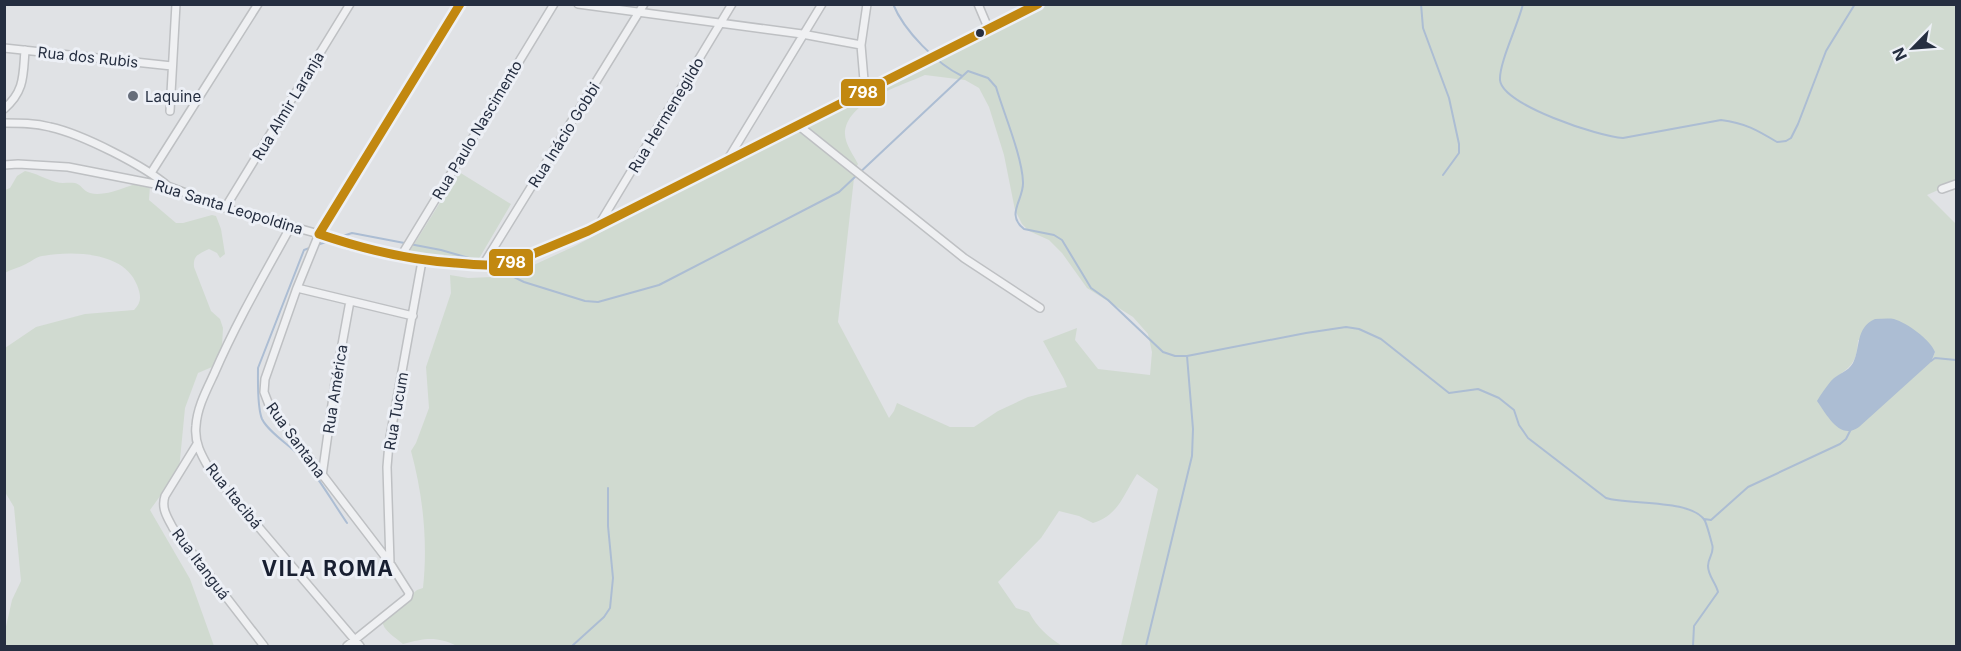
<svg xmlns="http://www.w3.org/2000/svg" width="1961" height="651" viewBox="0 0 1961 651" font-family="Inter,sans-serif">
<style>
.green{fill:#d0dad0;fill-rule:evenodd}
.water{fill:#acbdd3}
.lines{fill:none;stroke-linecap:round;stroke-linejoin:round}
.stream{stroke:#acbdd3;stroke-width:2}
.minor-casing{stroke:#bec0c3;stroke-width:10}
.minor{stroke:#eff0f2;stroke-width:7}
.bus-1-casing{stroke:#edf0f6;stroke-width:14}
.bus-1{stroke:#c28810;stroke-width:9}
.bus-dot{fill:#252e40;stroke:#edf0f6;stroke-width:2}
.poi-dot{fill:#666d7a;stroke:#edf0f6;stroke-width:2}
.labels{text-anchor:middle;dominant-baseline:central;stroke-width:6;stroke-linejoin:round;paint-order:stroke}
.street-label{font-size:15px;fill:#252e40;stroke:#edf0f6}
.poi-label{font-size:15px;fill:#252e40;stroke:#edf0f6;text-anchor:start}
.district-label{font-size:21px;font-weight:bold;letter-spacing:1.5px;fill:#181f31;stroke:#edf0f6}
.line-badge{stroke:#edf0f6;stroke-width:2}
.badge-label{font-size:16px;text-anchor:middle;font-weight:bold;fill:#fff}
</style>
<rect width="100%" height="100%" fill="#e0e2e5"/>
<!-- green -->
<path class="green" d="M1046 4 1956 5V182L1927 195 1956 224V646H1121L1158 489 1137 474C1123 495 1119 515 1093 523L1079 516 1059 511 1041 538 998 582 1016 608 1029 612C1037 627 1048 637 1062 646H457C437 636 425 638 403 644 395 637 383 631 382 620L417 590 423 588C428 542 423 495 411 451L416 443 429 408 426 367 451 293 450 275 468 278 493 277 512 275 525 269 575 246 743 155 912 72 1028 11ZM925 75 965 80 979 88 989 107 1004 155 1015 210 1022 224 1029 231 1049 240 1062 253 1087 288 1133 317 1148 334 1152 352 1150 375 1098 369 1075 340 1077 328 1043 341 1064 379 1067 387 1028 397 998 411 974 427H950L897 403 894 411 889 418 838 322 855 169 858 164C854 156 845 144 845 134 845 102 901 86 925 75ZM1858 340 1935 352 1931 362 1832 380C1851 367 1857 363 1858 340Z
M25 171C36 173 45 179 56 182 62 184 68 182 75 183 81 184 83 191 90 193 105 197 126 187 140 182L150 186 149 200 176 223H183L212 215 216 216 221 229 225 254 220 258 217 253 209 249C199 254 193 255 194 267L211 311 220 319 223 328 222 346 212 367 198 373 185 408 179 470 150 510 190 579 214 646H5V631L12 600 21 581 14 507 5 492V348L36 327 85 314 134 310C142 302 141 295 137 285 124 251 72 251 42 256 36 257 32 261 26 264 19 268 11 269 5 273V190L10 188 17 176Z
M459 172 511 204 477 262 408 254Z"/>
<!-- water -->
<path class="water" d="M1875 319C1881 319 1888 318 1894 319 1907 323 1930 339 1935 352L1931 362 1859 427C1840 441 1827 415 1817 401 1821 394 1826 387 1831 381 1837 374 1848 372 1853 363 1861 347 1855 328 1875 319Z"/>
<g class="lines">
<!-- stream -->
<path class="stream" d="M893 4C904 31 937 64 962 76
M1421 4 1423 28 1449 98 1459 144V153L1443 175
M1523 4C1518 25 1499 63 1500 80 1502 105 1600 137 1623 138L1721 120C1745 123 1757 130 1777 142L1786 141 1791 138 1798 124 1826 51 1855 4
M337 238 352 233 441 250 483 262
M317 245 329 241
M312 247 304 250 258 368C258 381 257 407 262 419 269 433 291 446 302 458 319 478 332 501 347 523
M493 267 524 282 585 301 598 302 659 285 839 192 968 71 988 78 996 87C1004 114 1022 156 1023 182 1024 200 1005 214 1024 229L1054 235 1062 240 1091 288 1108 300 1163 352 1175 356H1187L1306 333 1346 327 1359 329 1381 339 1449 393 1478 389 1499 398 1514 410 1519 425 1528 438 1606 498C1629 505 1693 499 1705 521 1708 528 1710 537 1712 544 1715 553 1708 557 1708 566 1708 576 1716 583 1718 592L1694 626 1693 646
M1931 361 1935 358 1956 360
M1704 519 1711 520 1748 487 1840 444 1846 439 1851 429
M572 646 604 617 610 608 613 578 608 526V488
M1146 646 1192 456 1193 429 1187 356"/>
<!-- minor casing -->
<g class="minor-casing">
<path id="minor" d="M578 4 802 34 861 45
M978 4 989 30
M4 48 172 66
M865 92 861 45 867 4
M4 109C25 91 23 75 25 50
M170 111 176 4
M4 123C20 123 35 123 50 127 82 134 145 166 169 187
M798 125 964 258 1040 308
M728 159 822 4
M4 165 18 164 68 167 170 187 225 208 319 234 348 245 422 261 483 265 507 264 588 231 1039 4
M151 173 258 4
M1942 189 1956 184
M225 208 350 4
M600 223 732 4
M291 226C264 275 236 323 214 374 206 391 197 408 196 426 194 443 202 456 210 470L360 646
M401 256 554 4
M483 265 644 4
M297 288 413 316
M197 444 165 496C161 508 167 517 173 528L264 646
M322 476 335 383 350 301
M390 563 387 467 389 443 422 261
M347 646 408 597 409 593 390 563 269 405 264 392 265 379 297 288 319 234 460 4"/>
</g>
<!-- minor -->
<use href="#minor" class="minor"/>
<!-- bus-1 casing -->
<g class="bus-1-casing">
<path id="bus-1" d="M319 234C363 249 409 260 455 263 476 265 496 267 516 261L588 231 1038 4
M319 234 460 4"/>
</g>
<!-- bus-1 -->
<use href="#bus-1" class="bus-1"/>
</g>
<!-- markers -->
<circle class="bus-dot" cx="980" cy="33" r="5"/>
<circle class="poi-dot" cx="133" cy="96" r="6"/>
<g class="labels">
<!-- street labels -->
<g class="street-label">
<text transform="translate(88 57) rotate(6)">Rua dos Rubis</text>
<text transform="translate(288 106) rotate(-59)">Rua Almir Laranja</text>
<text transform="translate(666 115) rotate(-59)">Rua Hermenegildo</text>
<text transform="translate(477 130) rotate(-59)">Rua Paulo Nascimento</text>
<text transform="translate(564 135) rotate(-58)">Rua Inácio Gobbi</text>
<text transform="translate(229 207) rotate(17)">Rua Santa Leopoldina</text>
<text transform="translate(335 389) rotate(-81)">Rua América</text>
<text transform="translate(396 411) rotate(-80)">Rua Tucum</text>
<text transform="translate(296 440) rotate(54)">Rua Santana</text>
<text transform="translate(234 496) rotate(51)">Rua Itacibá</text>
<text transform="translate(201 564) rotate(53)">Rua Itanguá</text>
</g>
<!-- poi labels -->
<g class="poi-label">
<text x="145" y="96">Laquine</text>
</g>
<!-- district labels -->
<g class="district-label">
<text x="328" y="568">VILA ROMA</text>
</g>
</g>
<g class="line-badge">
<rect x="840" y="78" width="46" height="29" rx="6" fill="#c28810"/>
<rect x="488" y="248" width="46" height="29" rx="6" fill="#c28810"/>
</g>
<g class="badge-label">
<text x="863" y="98">798</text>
<text x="511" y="268">798</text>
</g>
<!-- border -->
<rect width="1961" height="651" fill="none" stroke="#252e40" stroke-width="12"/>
<!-- north arrow -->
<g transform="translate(1913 48) rotate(245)" stroke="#edf0f6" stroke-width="4.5" paint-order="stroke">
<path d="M0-4.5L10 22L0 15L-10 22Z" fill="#252e40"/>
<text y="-9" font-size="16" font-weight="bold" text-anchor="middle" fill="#252e40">N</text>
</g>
</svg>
